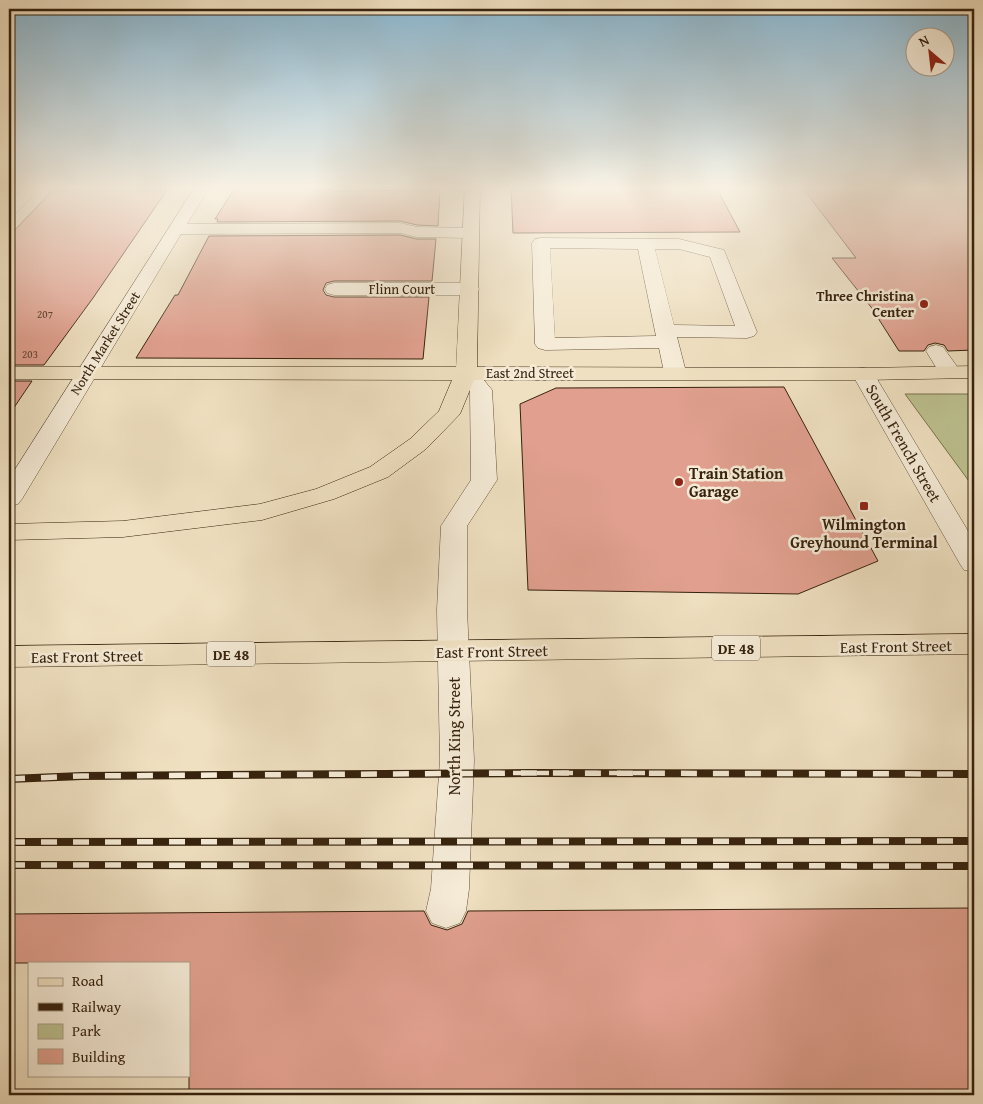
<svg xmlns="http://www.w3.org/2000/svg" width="983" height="1104" viewBox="0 0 983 1104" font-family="'Gentium Book Plus',serif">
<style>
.green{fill:#bdc190;stroke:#7a724e}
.building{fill:#e1a08f;stroke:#36220d}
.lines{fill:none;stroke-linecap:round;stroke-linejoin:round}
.minor-casing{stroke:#64523a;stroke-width:1}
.major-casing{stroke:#36220d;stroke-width:1}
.minor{fill:#f5ebd7;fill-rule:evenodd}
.major{fill:#efe0c1;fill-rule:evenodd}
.rail-far1-casing{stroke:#36220d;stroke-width:6}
.rail-casing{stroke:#36220d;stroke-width:8}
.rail-far1{stroke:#f5ebd7;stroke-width:4.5;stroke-dasharray:12;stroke-linecap:butt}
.rail{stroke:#f5ebd7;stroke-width:5.5;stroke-dasharray:16;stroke-linecap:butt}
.poi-dot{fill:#8f2418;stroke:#f5ebd7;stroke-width:2}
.labels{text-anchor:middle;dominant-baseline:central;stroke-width:5;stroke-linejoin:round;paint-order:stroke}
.far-number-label{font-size:11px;fill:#61422e}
.far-street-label{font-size:14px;fill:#36220d;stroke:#f5ebd7}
.far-poi-label{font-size:14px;font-weight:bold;fill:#36220d;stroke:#f5ebd7;text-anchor:end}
.shield{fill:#f5ebd7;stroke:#6f5e4a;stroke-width:1}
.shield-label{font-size:15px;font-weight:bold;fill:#36220d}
.street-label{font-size:16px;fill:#36220d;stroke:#f5ebd7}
.poi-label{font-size:16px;font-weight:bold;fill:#36220d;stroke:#f5ebd7;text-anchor:start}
</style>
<rect width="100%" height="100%" fill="#efe0c1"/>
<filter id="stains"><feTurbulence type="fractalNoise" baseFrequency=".004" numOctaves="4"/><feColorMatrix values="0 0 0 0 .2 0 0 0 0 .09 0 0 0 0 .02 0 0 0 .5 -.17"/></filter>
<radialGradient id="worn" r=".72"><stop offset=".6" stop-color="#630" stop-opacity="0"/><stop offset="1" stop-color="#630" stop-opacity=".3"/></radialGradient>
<!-- green -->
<path class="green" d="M905 394H974V488Z"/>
<!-- building -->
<path class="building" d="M511 187H716L740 232 513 233Z
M802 187H974V350L948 351 944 345 935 343 928 345 924 351H899L871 307 832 258H856Z
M235 188 333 189 332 191 440 190 438 226 417 225 400 221 217 222 218 219H215Z
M53 190H167L93 298 44 365H9V236Z
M400 235 417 239H436L432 281H334L326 283 323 290 326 295 334 297H429L423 359 136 358 175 295H178L209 236Z
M9 381H32L9 415Z
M784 387 878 561 798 594 528 590 520 404 556 388Z
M974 908V1095H189V963H9V914L424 911 431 925 447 930 462 924 468 911Z"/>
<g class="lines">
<!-- minor casing -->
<g class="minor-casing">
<path id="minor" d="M25 187H41L15 214 9 216V202Z
M195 187H210L187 224 400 223 417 227 471 228 477 229 479 233 477 237 471 238 417 237 400 233 181 234 22 499 18 504 9 507V479Z
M541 238 679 239 724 250 757 332 754 336 747 338 677 337 686 372 683 377 675 378 667 377 664 372 659 348 545 350 538 348 535 344 532 243 535 239ZM550 248 638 249 656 336 555 338ZM655 249H679L710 257 735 326 674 325Z
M334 283H470L477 285 479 289 477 293 470 295H334L327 293 325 289 327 285Z
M936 345 943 347 961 372 958 377 950 378 942 377 926 351 929 347Z
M466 367 474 368 492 390 497 480 467 526V610L474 760 469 889 466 911 460 923 446 928 432 923 426 911 431 889 440 760 437 610 441 526 471 480 470 391 455 373 458 368Z
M863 368 871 369 874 374 974 541V572L964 570 960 564 852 374 855 369Z"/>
</g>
<!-- major casing -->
<g class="major-casing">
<path id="major" d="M465 187H480L477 367 863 368 974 366V378L863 380H474L460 414 426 449 388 477 334 499 262 520 123 537 9 540V524L123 521 260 504 316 489 370 467 410 439 439 411 452 380 9 379V367H456Z
M974 634V654L9 667V646Z"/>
</g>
<!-- minor -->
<use href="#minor" class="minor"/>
<!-- major -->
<use href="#major" class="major"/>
<!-- rail-far1 casing -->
<g class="rail-far1-casing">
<path id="rail-far1" d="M489 773H649"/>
</g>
<!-- rail casing -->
<g class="rail-casing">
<path id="rail" d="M9 779 82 776 529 773 974 774
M9 842 974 841
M9 865 974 866"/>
</g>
<!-- rail-far1 -->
<use href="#rail-far1" class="rail-far1"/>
<!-- rail -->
<use href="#rail" class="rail"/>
</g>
<!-- sky -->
<linearGradient id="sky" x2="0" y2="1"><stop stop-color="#89b8d3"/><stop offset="0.55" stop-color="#f8f1e3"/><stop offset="1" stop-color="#f8f1e3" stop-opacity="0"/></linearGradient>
<rect width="983" height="341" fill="url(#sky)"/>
<!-- markers -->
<g class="poi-dot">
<circle cx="924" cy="304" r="5"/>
<circle cx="679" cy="482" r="5"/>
<rect x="859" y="501" width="10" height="10" rx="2.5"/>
</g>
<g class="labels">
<!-- far-number labels -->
<g class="far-number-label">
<text x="45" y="314">207</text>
<text x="30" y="354">203</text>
</g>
<!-- far-street labels -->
<g class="far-street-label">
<text x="402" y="289">Flinn Court</text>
<text transform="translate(105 343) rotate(-58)">North Market Street</text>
<text x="530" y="373">East 2nd Street</text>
</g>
<!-- far-poi labels -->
<g class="far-poi-label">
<text x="914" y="296">Three Christina<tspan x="914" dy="16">Center</tspan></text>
</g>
<!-- shield labels -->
<g class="shield">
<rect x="712" y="635.5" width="48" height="25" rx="4"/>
<rect x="207" y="641.5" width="48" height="25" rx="4"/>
</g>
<g class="shield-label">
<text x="736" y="648">DE 48</text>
<text x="231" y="654">DE 48</text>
</g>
<!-- street labels -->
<g class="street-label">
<text transform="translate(904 443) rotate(60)">South French Street</text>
<text transform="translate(896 646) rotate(-1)">East Front Street</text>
<text transform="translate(492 651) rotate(-1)">East Front Street</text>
<text transform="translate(87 656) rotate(-1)">East Front Street</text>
<text transform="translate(454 736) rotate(-90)">North King Street</text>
</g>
<!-- poi labels -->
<g class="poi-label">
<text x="689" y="473">Train Station<tspan x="689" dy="18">Garage</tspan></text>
<text x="864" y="524" text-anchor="middle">Wilmington<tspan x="864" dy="18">Greyhound Terminal</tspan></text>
</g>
</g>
<!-- margin -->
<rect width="983" height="1104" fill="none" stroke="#efe0c1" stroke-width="30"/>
<rect x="10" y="10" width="963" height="1084" fill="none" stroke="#36220d" stroke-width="2.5"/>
<rect x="15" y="15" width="953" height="1074" fill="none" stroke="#36220d"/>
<!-- legend -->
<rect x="28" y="962" width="162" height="115" fill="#f5ebd7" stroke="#a99b86"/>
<rect x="38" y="978" width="25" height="8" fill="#efe0c1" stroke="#a99b86"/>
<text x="72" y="986" font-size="15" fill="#36220d">Road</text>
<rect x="38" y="1003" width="25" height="8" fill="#36220d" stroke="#a99b86"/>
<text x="72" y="1012" font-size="15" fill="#36220d">Railway</text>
<rect x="38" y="1024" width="25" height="15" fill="#bdc190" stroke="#a99b86"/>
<text x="72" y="1036" font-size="15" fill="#36220d">Park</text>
<rect x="38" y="1049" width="25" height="15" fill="#e1a08f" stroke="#a99b86"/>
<text x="72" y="1062" font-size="15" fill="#36220d">Building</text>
<!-- north arrow -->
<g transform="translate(930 52) rotate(332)"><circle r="24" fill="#f5ebd7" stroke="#a99b86"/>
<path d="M0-4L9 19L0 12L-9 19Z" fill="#8f2418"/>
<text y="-8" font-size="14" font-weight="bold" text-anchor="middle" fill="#36220d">N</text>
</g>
<rect width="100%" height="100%" filter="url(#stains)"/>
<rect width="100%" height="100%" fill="url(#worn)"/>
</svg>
